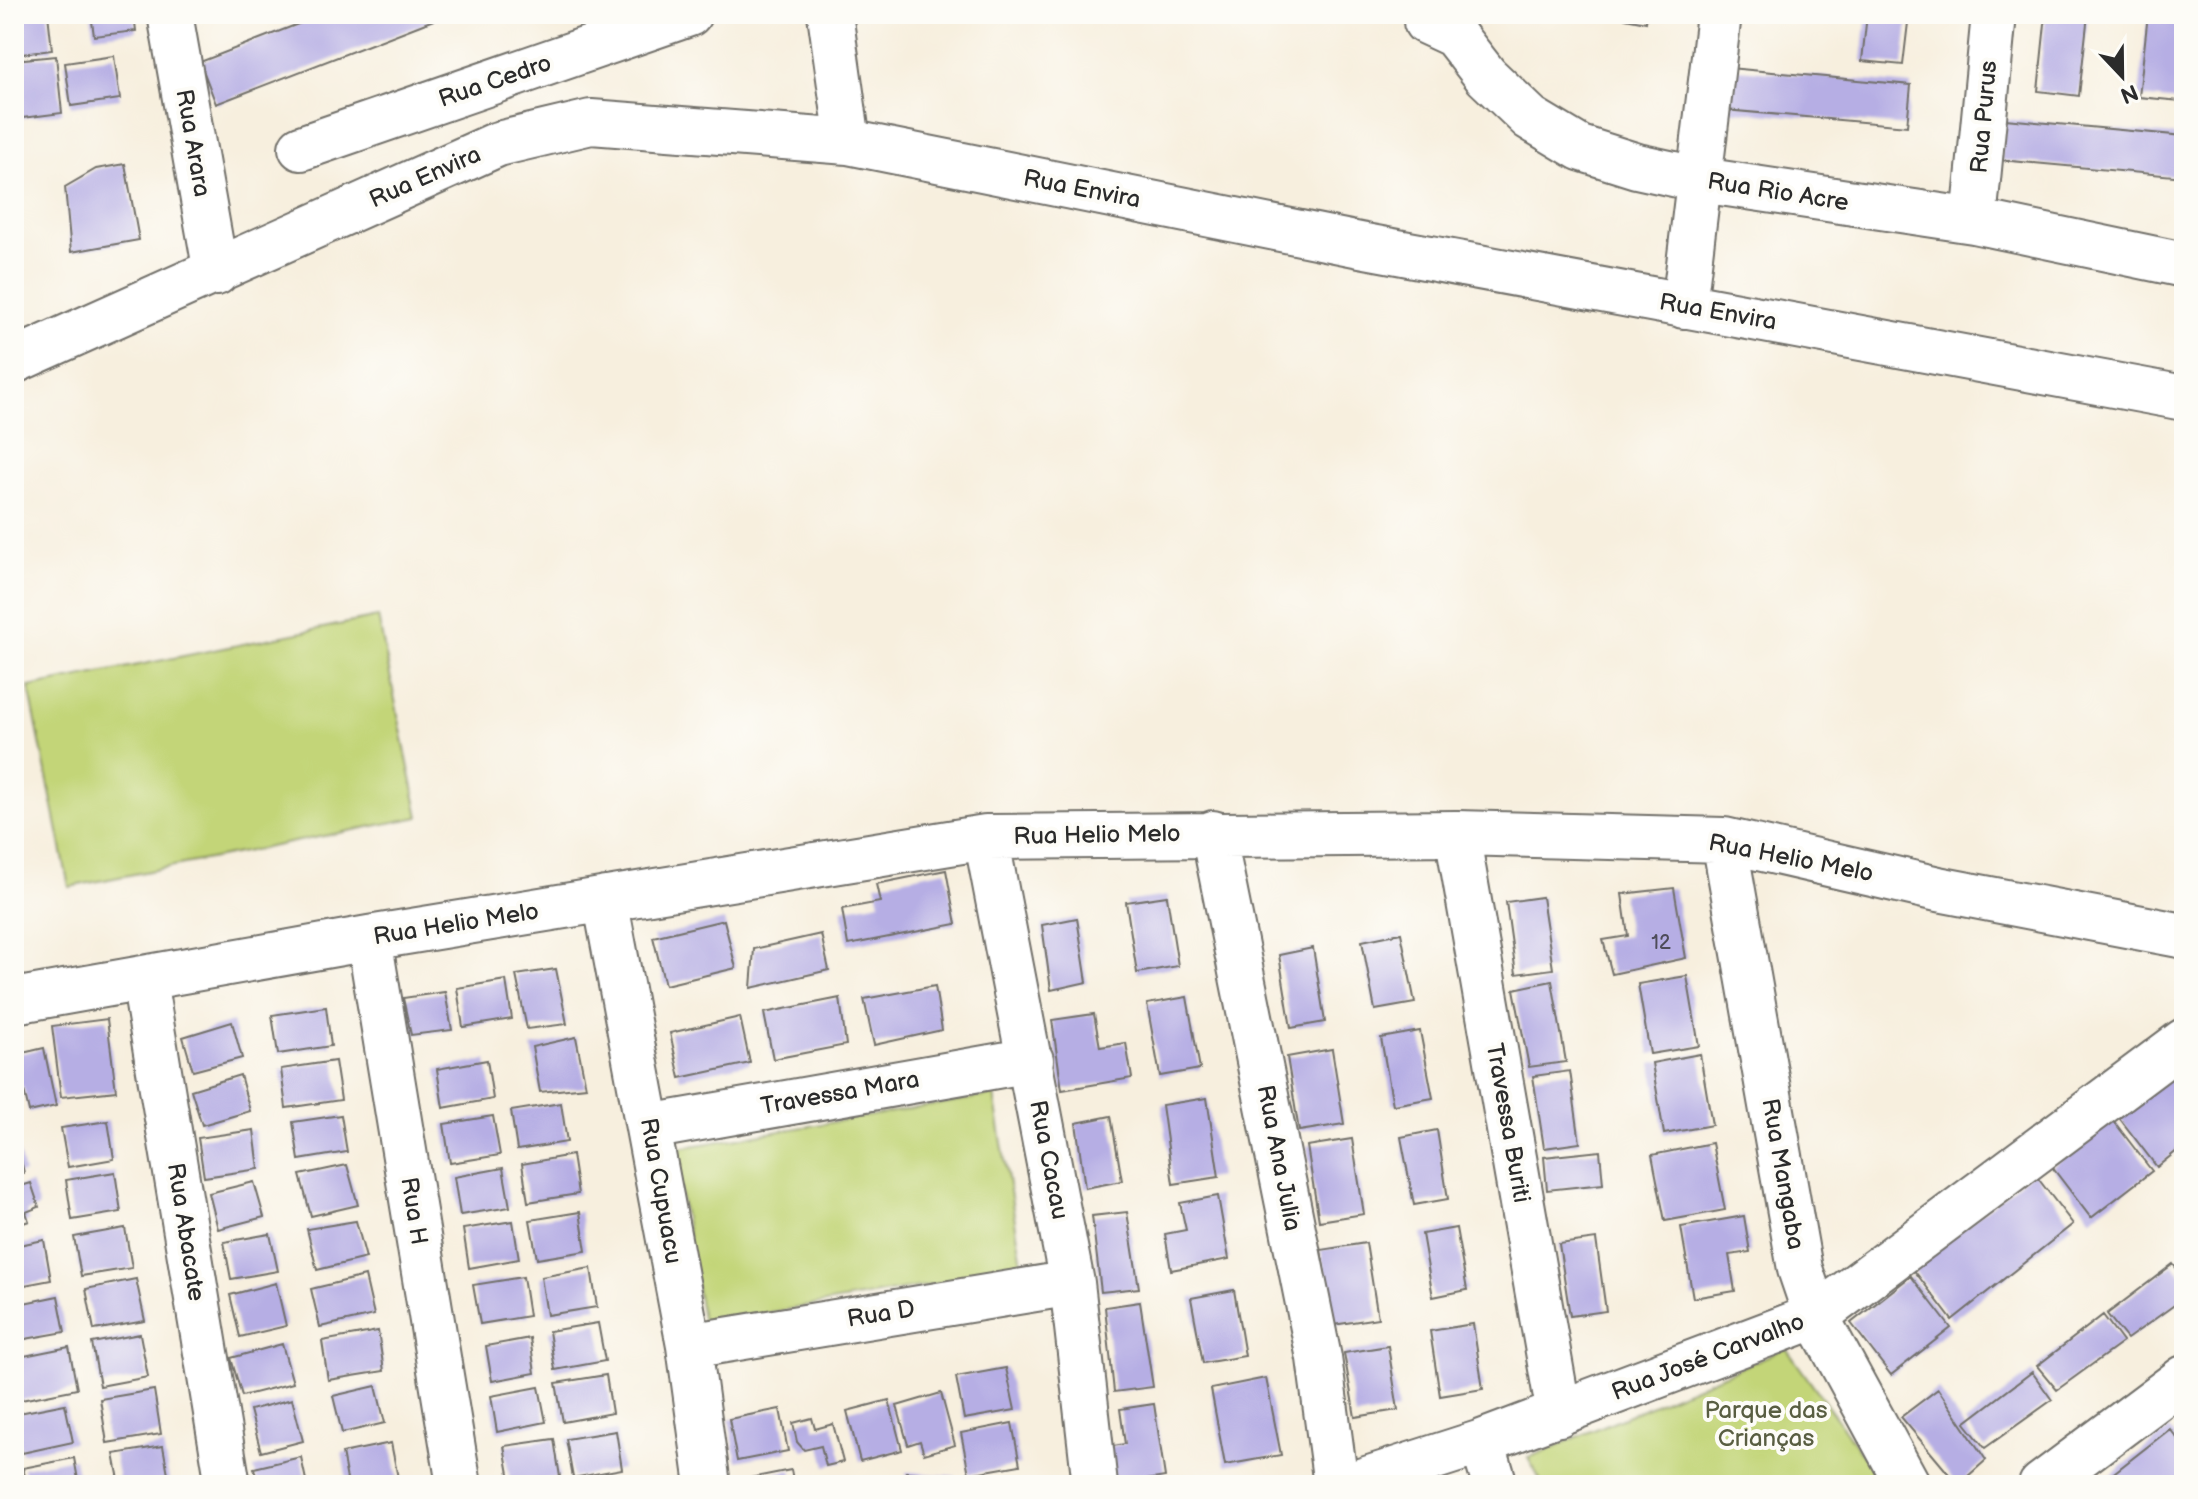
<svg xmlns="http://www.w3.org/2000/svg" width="2198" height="1499" viewBox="0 0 2198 1499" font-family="'Balsamiq Sans',sans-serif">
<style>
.green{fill:#c3d578;stroke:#778052;stroke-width:2}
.building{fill:#b6aee4}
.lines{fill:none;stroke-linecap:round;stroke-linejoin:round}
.street-casing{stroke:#72706a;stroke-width:48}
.street{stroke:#fff;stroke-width:44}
.labels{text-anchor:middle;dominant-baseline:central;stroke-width:8;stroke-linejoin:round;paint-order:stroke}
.number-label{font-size:20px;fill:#4e4c59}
.street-label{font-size:24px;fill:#2b2b2b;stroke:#fdfcf7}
.park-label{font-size:24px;fill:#595e42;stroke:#fdfcf7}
</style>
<rect width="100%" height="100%" fill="#fdfcf7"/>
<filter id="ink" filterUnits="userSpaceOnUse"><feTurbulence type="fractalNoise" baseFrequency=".0125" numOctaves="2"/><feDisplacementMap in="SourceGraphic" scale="16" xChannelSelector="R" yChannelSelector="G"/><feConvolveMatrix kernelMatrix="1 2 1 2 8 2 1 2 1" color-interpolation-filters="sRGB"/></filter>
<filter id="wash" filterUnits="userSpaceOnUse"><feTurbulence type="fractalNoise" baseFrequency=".006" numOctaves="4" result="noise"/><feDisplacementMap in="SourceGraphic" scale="32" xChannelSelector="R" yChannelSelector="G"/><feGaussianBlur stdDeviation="1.8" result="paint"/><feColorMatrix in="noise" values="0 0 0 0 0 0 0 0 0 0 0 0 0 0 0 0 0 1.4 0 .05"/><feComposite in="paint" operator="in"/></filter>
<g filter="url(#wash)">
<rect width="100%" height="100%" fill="#f7efde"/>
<!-- green -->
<path class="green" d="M378 617 419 817 69 887 29 687Z
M994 1095 1023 1269 703 1324 673 1149Z
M1786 1348 1884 1485H1543L1528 1458Z"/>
<g id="blocks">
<!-- building -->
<path class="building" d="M14 14H48L52 50 14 55Z
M91 14H134L136 31 94 36Z
M324 14H449L216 104 200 62Z
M1605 14H1647L1646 22Z
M1867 14H1909L1903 65 1862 61Z
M2046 14H2088L2079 96 2038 91Z
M2148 14H2184L2180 101 2139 97Z
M56 56 62 113 14 119V60Z
M114 56 120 99 71 106 65 63Z
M1729 68 1911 85 1907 126 1725 110Z
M2005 119 2184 136V177L2001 160Z
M125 164 139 240 71 252 65 187 96 169Z
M14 220 23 288 14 294Z
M946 870 956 924 848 945 842 909 880 902 876 884Z
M1674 888 1686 958 1612 974 1603 940 1628 936 1622 894Z
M1167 896 1178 966 1137 973 1126 902Z
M1542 897 1553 969 1516 974 1506 902Z
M1077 918 1087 982 1051 990 1042 925Z
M724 920 736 968 665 985 653 937Z
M1401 933 1415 1003 1375 1010 1362 941Z
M821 934 829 970 751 988 754 949Z
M1313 948 1325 1022 1291 1028 1279 955Z
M556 969 567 1024 527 1029 516 975Z
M1687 976 1699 1046 1650 1054 1638 984Z
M506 980 512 1019 463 1027 457 988Z
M1552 981 1566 1062 1529 1067 1514 989Z
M935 986 942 1030 874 1045 864 999Z
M445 992 452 1030 411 1035 403 998Z
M1187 997 1200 1069 1160 1076 1147 1004Z
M840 998 846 1045 773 1059 764 1013Z
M326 1007 331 1046 278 1054 272 1015Z
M1094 1014 1100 1047 1126 1043 1132 1078 1062 1090 1052 1020Z
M740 1017 750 1063 680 1078 670 1033Z
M107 1019 116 1091 61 1097 52 1026Z
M232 1022 242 1058 193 1071 183 1037Z
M1420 1031 1433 1098 1393 1105 1381 1038Z
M576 1037 586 1087 540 1092 532 1047Z
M44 1048 56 1106 29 1112 23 1086 14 1088V1055Z
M1332 1049 1344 1124 1299 1131 1287 1057Z
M1700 1054 1712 1125 1664 1134 1652 1063Z
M487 1060 493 1099 443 1108 437 1069Z
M335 1061 341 1100 286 1108 281 1069Z
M2177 1068 2184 1077V1145L2157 1167 2117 1115Z
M1570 1071 1580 1143 1544 1148 1533 1076Z
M240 1075 250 1111 202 1125 191 1090Z
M1207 1098 1219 1177 1173 1184 1162 1105Z
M561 1103 567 1142 517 1150 511 1111Z
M341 1115 347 1152 299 1160 293 1122Z
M493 1116 500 1155 450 1163 444 1124Z
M1111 1116 1122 1181 1085 1188 1076 1123Z
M2112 1119 2152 1171 2091 1218 2052 1167Z
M108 1121 114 1159 68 1167 61 1128Z
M14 1129 24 1173 14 1175Z
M254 1130 259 1169 204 1177 198 1138Z
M1437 1130 1448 1199 1414 1205 1401 1137Z
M1352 1139 1364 1214 1319 1221 1307 1146Z
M1712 1143 1725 1210 1665 1221 1652 1155Z
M1600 1151 1603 1184 1547 1190 1544 1157Z
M572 1155 578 1194 528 1202 522 1164Z
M347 1165 358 1205 311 1216 300 1175Z
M503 1168 510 1207 460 1215 454 1177Z
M115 1172 121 1212 72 1220 66 1180Z
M2033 1172 2073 1224 1952 1320 1913 1269Z
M14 1176 18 1187 31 1183 39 1207 26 1212 29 1221 14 1226Z
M254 1182 264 1217 218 1229 209 1193Z
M1218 1196 1229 1259 1171 1270 1165 1234 1186 1230 1180 1203Z
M580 1212 586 1251 537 1259 530 1220Z
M1127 1212 1139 1288 1101 1292 1092 1216Z
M1744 1216 1750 1252 1729 1255 1735 1291 1693 1298 1681 1227Z
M356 1221 366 1258 317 1270 307 1229Z
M513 1221 519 1259 469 1268 463 1229Z
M125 1228 132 1268 81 1276 74 1237Z
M1456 1228 1467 1290 1433 1297 1422 1234Z
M270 1234 278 1271 231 1279 224 1242Z
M1596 1239 1606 1311 1570 1316 1559 1244Z
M44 1240 51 1280 14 1287V1246Z
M1366 1243 1378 1318 1333 1325 1321 1250Z
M2173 1264 2184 1278V1298L2127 1339 2107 1314Z
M591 1268 597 1307 547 1315 541 1277Z
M365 1276 374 1315 320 1327 311 1289Z
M1911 1276 1951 1328 1891 1375 1851 1323Z
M523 1277 529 1316 480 1324 473 1285Z
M136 1279 145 1321 94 1330 86 1289Z
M276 1283 286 1326 240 1337 230 1295Z
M1234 1290 1245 1356 1203 1363 1191 1298Z
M58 1296 65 1332 14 1341V1305Z
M1140 1302 1153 1387 1114 1392 1105 1307Z
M2103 1315 2123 1342 2057 1390 2037 1366Z
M598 1323 605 1361 555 1370 549 1331Z
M1473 1324 1483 1389 1440 1396 1430 1331Z
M378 1331 384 1371 328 1380 322 1341Z
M140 1334 148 1377 100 1386 92 1343Z
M530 1338 535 1373 492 1381 486 1346Z
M282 1344 293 1383 242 1396 231 1358Z
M1388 1346 1398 1410 1355 1417 1344 1353Z
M69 1347 77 1389 16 1401 14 1358Z
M1006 1368 1015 1410 964 1419 956 1377Z
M2032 1372 2052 1400 1985 1448 1965 1423Z
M606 1375 612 1413 563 1422 556 1383Z
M1266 1378 1281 1455 1225 1465 1211 1389Z
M376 1386 385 1423 342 1433 333 1396Z
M539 1387 546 1422 497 1432 491 1396Z
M1938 1389 1986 1460 1958 1485 1901 1417Z
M154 1390 161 1434 107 1443 100 1399Z
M941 1393 955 1445 924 1454 920 1441 908 1445 897 1406Z
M292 1399 303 1441 261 1452 250 1410Z
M889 1400 902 1450 860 1461 847 1411Z
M65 1404 73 1442 22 1453 14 1414Z
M1154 1404 1165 1477 1115 1485 1107 1447 1125 1444 1120 1409Z
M780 1409 788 1451 737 1461 729 1419Z
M812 1418 815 1429 833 1424 843 1462 826 1466 821 1446 804 1450 797 1442 793 1423Z
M1012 1423 1020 1465 969 1474 961 1433Z
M2170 1429 2184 1447V1485H2116L2110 1476Z
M616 1431 622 1469 573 1478 566 1439Z
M554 1439 560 1477 511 1485 504 1446Z
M391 1443 398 1478 348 1485 342 1453Z
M163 1446 170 1485H120L114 1454Z
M301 1457 307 1485H258L254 1468Z
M74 1458 79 1485H27L23 1468Z
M791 1470 794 1485H741L740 1480Z
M906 1472 955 1476 957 1485H909Z"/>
</g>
</g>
<g filter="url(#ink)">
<use href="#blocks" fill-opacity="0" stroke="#72706a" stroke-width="2"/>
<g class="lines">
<!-- street casing -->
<g class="street-casing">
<path id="street" d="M170 14 216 273
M830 14 848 142
M1427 14 1426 22 1454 35 1486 76 1530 118 1580 148 1637 166 1701 180 1974 221 2184 265
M301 148 689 14
M1974 221 1994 14
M1684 306 1719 14
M14 361 498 144 591 122 848 142 1360 245 2184 398
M1213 833 1319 1358 1336 1485
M1457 833 1559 1414
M986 837 1072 1283 1095 1485
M1724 840 1800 1269 1816 1316 1908 1485
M605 899 689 1346 708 1485
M369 938 459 1485
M144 980 228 1485
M14 1001 369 938 986 837 1457 833 1724 840 1938 889 2184 936
M649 1127 1031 1060
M689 1346 1072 1283
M1482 1442 1495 1485
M1348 1485 1482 1442 1816 1316 2184 1041
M2041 1485 2184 1378"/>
</g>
<!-- street -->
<use href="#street" class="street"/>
</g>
</g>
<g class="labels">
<!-- number labels -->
<g class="number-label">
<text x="1661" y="943">12</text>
</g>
<!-- street labels -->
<g class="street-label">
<text transform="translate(495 81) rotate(-19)">Rua Cedro</text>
<text transform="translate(1984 117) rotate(-85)">Rua Purus</text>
<text transform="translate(193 143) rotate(80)">Rua Arara</text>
<text transform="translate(425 177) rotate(-24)">Rua Envira</text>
<text transform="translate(1082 189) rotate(11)">Rua Envira</text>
<text transform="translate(1778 192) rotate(9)">Rua Rio Acre</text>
<text transform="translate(1718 312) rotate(10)">Rua Envira</text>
<text transform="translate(1097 835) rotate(-1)">Rua Helio Melo</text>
<text transform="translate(1791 858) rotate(11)">Rua Helio Melo</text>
<text transform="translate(456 924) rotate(-9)">Rua Helio Melo</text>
<text transform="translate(840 1093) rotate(-10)">Travessa Mara</text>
<text transform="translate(1508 1123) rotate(80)">Travessa Buriti</text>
<text transform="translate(1279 1158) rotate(79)">Rua Ana Julia</text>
<text transform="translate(1049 1160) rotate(79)">Rua Cacau</text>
<text transform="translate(1783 1174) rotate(80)">Rua Mangaba</text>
<text transform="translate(661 1191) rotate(80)">Rua Cupuacu</text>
<text transform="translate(414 1211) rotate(81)">Rua H</text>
<text transform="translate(186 1232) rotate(81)">Rua Abacate</text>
<text transform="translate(881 1314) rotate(-9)">Rua D</text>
<text transform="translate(1708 1357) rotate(-21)">Rua José Carvalho</text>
</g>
<!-- park labels -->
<g class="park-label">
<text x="1766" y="1410">Parque das<tspan x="1766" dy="28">Crianças</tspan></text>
</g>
</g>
<!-- margin -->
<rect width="2198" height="1499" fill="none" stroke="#fdfcf7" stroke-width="48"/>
<!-- north arrow -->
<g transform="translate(2122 76) rotate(158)" stroke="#fdfcf7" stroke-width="6" paint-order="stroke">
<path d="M0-6L14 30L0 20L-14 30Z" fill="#2b2b2b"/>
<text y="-12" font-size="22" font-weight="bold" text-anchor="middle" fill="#2b2b2b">N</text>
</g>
</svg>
